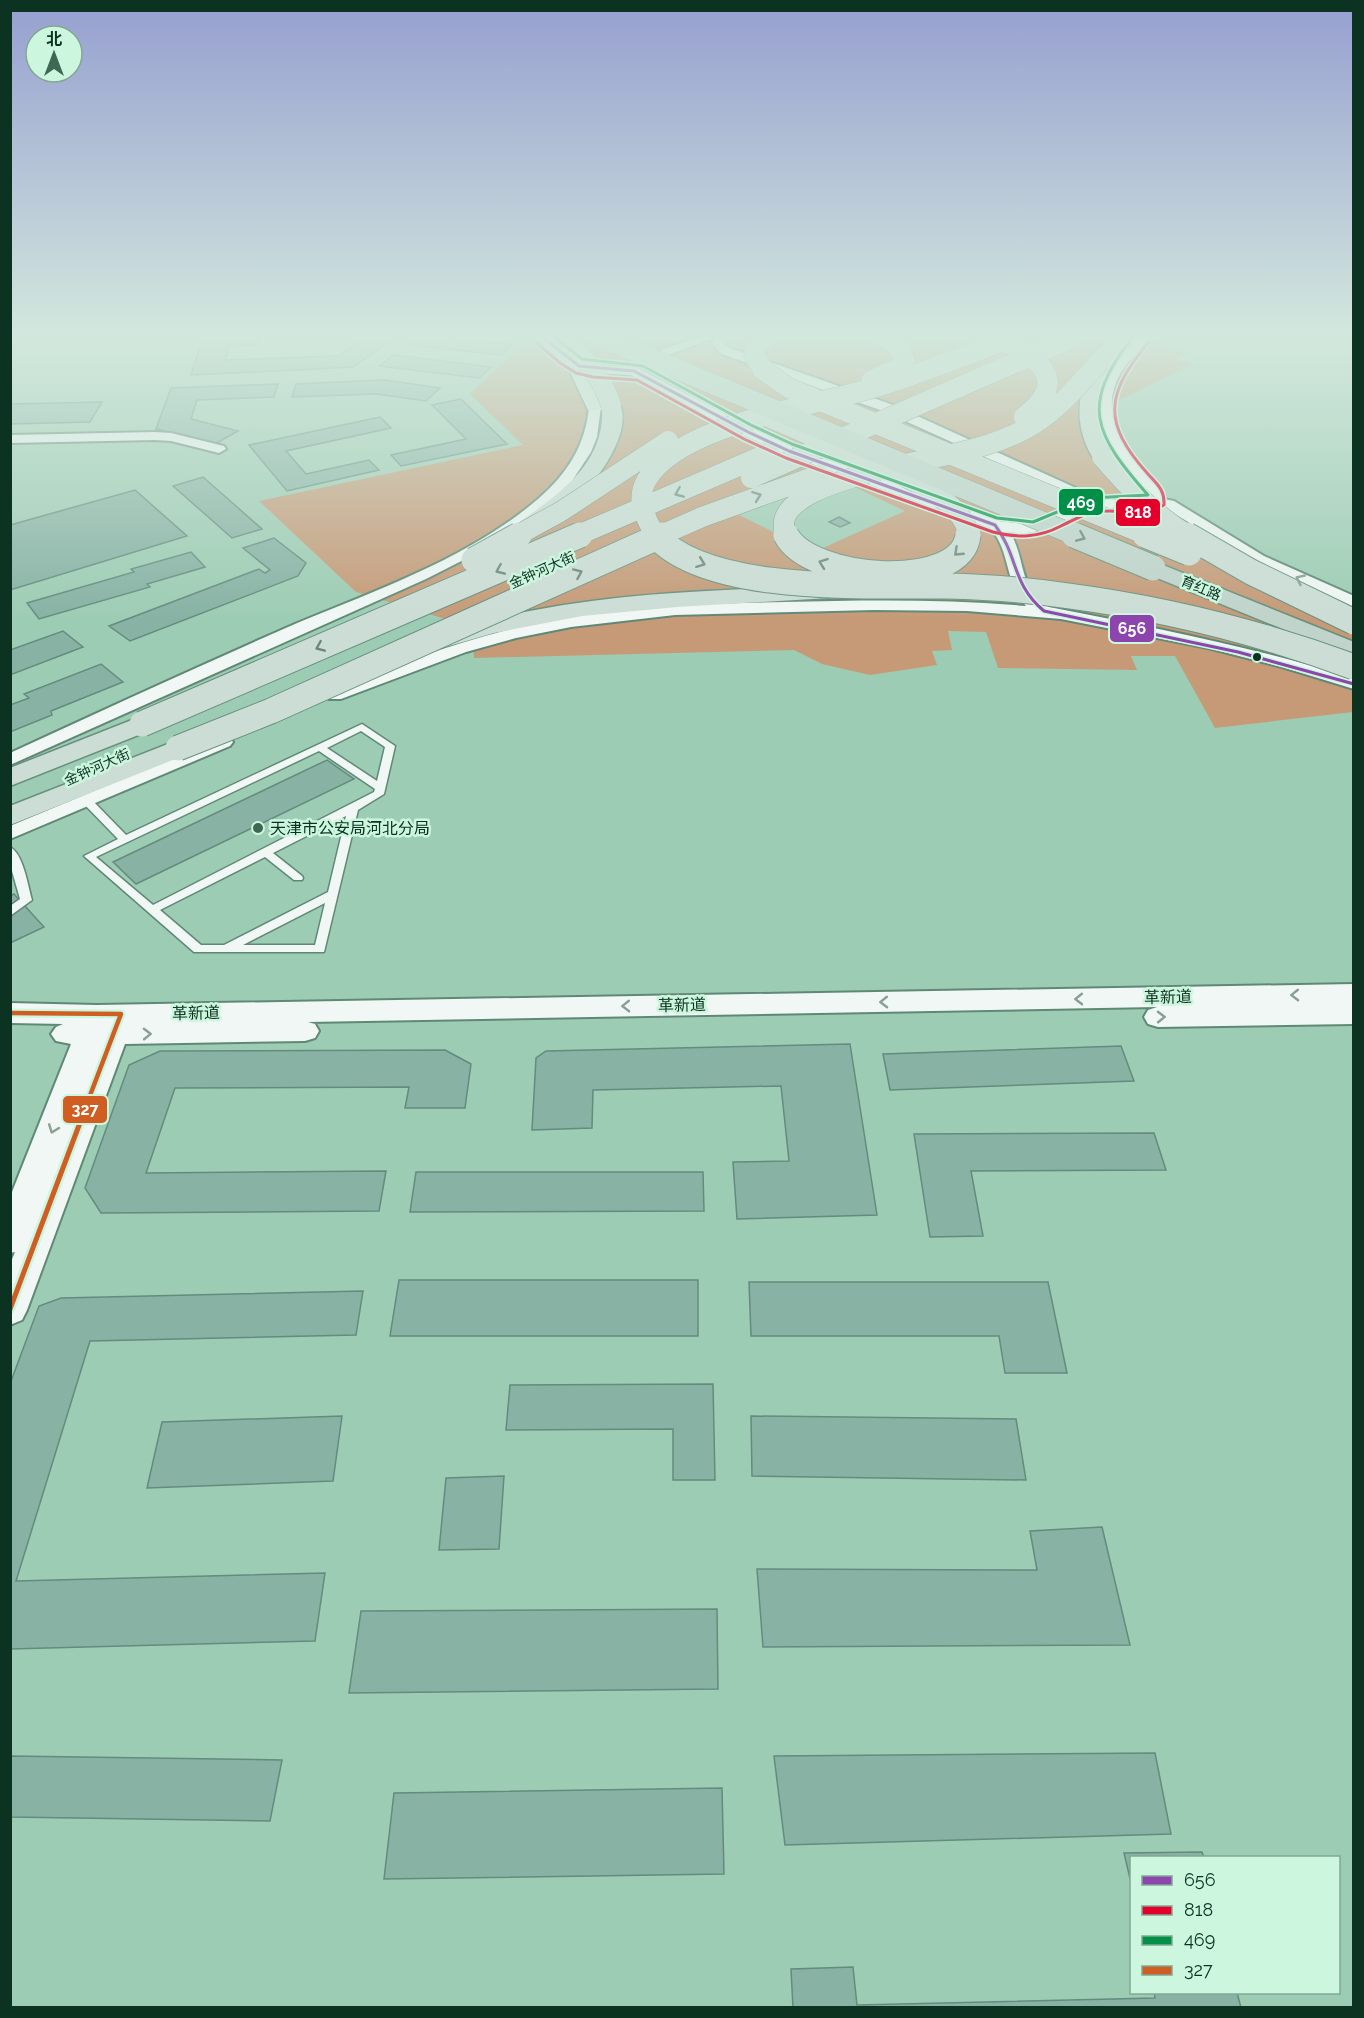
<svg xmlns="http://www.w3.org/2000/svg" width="1364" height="2018" viewBox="0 0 1364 2018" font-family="Raleway,'Noto Sans SC',sans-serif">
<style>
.forest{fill:#c69a77;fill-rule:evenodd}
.building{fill:#87b2a4;stroke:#648b7e;stroke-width:1.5}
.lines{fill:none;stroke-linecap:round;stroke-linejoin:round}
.service-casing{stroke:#608876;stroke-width:3}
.minor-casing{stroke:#608876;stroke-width:4}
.tertiary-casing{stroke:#608876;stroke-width:4}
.secondary-casing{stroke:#608876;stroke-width:3}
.primary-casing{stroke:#67907d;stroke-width:3}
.trunk-casing{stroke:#67907d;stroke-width:3}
.service{fill:#f0f7f4;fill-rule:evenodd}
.minor{fill:#f0f7f4;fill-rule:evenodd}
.tertiary{fill:#f0f7f4;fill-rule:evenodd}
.secondary{fill:#deeae4;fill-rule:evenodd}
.primary{fill:#ccddd5;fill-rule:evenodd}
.trunk{fill:#c0d4cb;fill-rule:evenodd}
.primary-bridge-far1-casing{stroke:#67907d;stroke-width:21;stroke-linecap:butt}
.primary-bridge-casing{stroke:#67907d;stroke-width:27;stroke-linecap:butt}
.trunk-bridge-far1-casing{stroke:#67907d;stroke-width:21;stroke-linecap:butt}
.trunk-bridge-casing{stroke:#67907d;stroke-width:27;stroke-linecap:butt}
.primary-bridge-far1{stroke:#ccddd5;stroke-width:20}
.primary-bridge{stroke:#ccddd5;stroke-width:25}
.trunk-bridge-far1{stroke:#c0d4cb;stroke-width:20}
.trunk-bridge{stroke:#c0d4cb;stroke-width:25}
.bus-1-casing{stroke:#cdf6df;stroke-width:6}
.bus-2-casing{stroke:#cdf6df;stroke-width:6}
.bus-3-casing{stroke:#cdf6df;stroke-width:6}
.bus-4-far1-casing{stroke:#cdf6df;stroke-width:9}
.bus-4-casing{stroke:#cdf6df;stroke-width:10}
.bus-1{stroke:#8e44ad;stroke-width:3}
.bus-2{stroke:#e4002b;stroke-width:3}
.bus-3{stroke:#028f47;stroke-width:3}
.bus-4-far1{stroke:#d05d22;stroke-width:4.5}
.bus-4{stroke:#d05d22;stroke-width:5}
.oneway{stroke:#6c887b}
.oneway2{stroke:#668376}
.oneway3{stroke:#899e95}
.bus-dot{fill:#0c3221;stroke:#cdf6df;stroke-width:2}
.poi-dot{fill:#3f6854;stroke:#cdf6df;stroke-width:2}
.labels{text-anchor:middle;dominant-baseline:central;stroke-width:5;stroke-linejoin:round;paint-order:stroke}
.far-street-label{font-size:14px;fill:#0c3221;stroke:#cdf6df}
.poi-label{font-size:16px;fill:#0c3221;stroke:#cdf6df;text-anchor:start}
.street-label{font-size:16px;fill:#0c3221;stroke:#cdf6df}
.line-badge{stroke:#cdf6df;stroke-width:2}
.badge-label{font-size:16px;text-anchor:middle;font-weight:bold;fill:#fff}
</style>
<rect width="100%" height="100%" fill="#9dccb4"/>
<!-- forest -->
<path class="forest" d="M531 337H1170L1158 343 1186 353 1176 359 1191 365 1124 398 1096 408 1098 426 1127 494 1112 496 1099 493 1109 517 1141 515 1167 518 1353 615V712L1215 728 1175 656H1131L1137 670 998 668 986 632 948 631 952 650 932 651 937 665 870 675 822 664 794 650 474 658 472 627 356 592 259 501 523 445 470 394ZM827 474 905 511 814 552 735 513Z"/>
<!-- building -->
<path class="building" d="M203 337H259L258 345 229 346 225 360 338 356 366 337H396L353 367 191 375Z
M415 337H445L512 345 501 355 411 345 419 338Z
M393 355 491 367 479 378 380 366Z
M385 380 440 388 426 401 376 394 292 397 296 384Z
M278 384 274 397 197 400 191 419 238 431 215 444 156 429 171 388Z
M461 399 507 444 401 466 391 455 466 439 432 405Z
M102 402 90 422 10 424V404Z
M380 417 391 428 286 451 306 474 369 460 379 470 287 491 249 445Z
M203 477 262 529 232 538 173 486Z
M135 490 187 536 10 590V525Z
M839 517 850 523 840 527 829 522Z
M274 538 306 563 298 576 130 641 109 626 259 569 265 573 270 570 243 548Z
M191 552 205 567 147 584 150 587 39 619 27 603 134 572 131 569Z
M63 631 83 647 10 675V650Z
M101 664 123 682 51 711 52 715 10 732V705L29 698 24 694Z
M327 760 354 779 136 884 113 862Z
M14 894 44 927 10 943V896Z
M850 1044 877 1215 737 1219 733 1162 789 1161 781 1086 593 1090 592 1128 532 1130 536 1058 546 1051Z
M1121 1046 1134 1081 890 1090 883 1054Z
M445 1050 471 1064 465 1108H405L409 1087 175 1088 146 1173 386 1171 379 1211 101 1213 85 1188 129 1065 160 1051Z
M1154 1133 1166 1170 971 1171 983 1236 930 1237 914 1134Z
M416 1172H703L704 1211 410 1212Z
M399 1280H698V1336H390Z
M749 1282H1048L1067 1373H1005L999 1336H751Z
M363 1291 356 1335 90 1341 16 1581 325 1573 315 1641 10 1649V1384L39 1306 61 1298Z
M713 1384 715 1480H673V1429L506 1430 510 1385Z
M342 1416 333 1481 147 1488 162 1422Z
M751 1416 1016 1419 1026 1480 752 1476Z
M504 1476 499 1549 439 1550 446 1478Z
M1102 1527 1130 1645 763 1647 757 1569 1037 1570 1030 1531Z
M717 1609 718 1689 349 1693 361 1611Z
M1155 1753 1171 1834 785 1845 774 1756Z
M10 1756 282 1760 270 1821 10 1817Z
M722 1788 724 1874 384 1879 394 1793Z
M1202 1852 1204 1858H1132V1887L1124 1853Z
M853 1967 857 2005 1155 1998 1154 1992H1237L1241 2008H793L791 1969Z"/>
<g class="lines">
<!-- service casing -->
<g class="service-casing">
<path id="service" d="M362 724 395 746 384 794 358 810 324 952H194L84 856 118 839 83 803V799H91L126 835ZM361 731 385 747 377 781 327 748ZM319 751 375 789 374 792 153 905 96 857ZM346 816 328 892 224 945H201L160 910 265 857 294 880H302L303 878 302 876 273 853ZM325 903 315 945H243Z
M10 847C23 853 28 886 32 900L10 916V906L20 899 10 864Z"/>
</g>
<!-- minor casing -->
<g class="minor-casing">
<path id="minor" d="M699 337H716L639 366H631L629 363 631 360Z
M716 337H728L724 343 730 348 893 405 1087 493 1115 500H1137L1139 497H1150V495C1096 435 1077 402 1137 337H1149C1139 351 1126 362 1118 378 1097 422 1134 461 1162 491L1164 499 1174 501 1264 556 1354 596V607L1254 562 1165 508C1155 506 1105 507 1095 510 1065 516 1042 539 1010 532 1027 562 1017 585 1049 607 1152 627 1253 647 1354 678V689L1282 667 1208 648 1061 619 967 611 874 610 675 615 571 627 516 638 466 652 341 699H329L326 695 329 691C396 664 465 639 536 623 618 605 702 604 785 602 866 600 946 599 1026 606 1004 582 1011 551 990 528L784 454 743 435 631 375 592 373 571 367 569 364 575 360 593 365 638 368 753 429 794 448 999 521 1032 525 1089 502 1078 499 883 411 722 354 712 344Z
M595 402 601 406 597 437 591 452 572 481 537 514 485 549 426 579 10 765V753C103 710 195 668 288 627 373 591 467 560 538 499 567 474 586 445 589 406Z
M155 432 171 433 224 446 226 449 219 453 171 441 155 440 10 443V435Z
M224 737 230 738 233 742 230 746 10 839V826Z"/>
</g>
<!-- tertiary casing -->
<g class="tertiary-casing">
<path id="tertiary" d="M1354 984V1024L1158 1027 1148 1024 1144 1017 1148 1010 1157 1007 308 1022 315 1024 319 1031 315 1038 305 1041 125 1044 27 1310 22 1320 10 1325V1264L15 1252 10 1253V1197L71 1044 56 1041 51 1034 56 1027 63 1024 10 1023V1003L97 1005Z"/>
</g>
<!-- secondary casing -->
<g class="secondary-casing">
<path id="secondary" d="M533 337H553C578 356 594 377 604 406L602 410H588L569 370Z"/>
</g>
<!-- primary casing -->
<g class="primary-casing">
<path id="primary" d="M1104 352 1110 353 1113 357C1095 396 1093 418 1112 457L1109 461H1095C1072 428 1076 386 1098 353Z
M611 399 618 401C644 439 555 539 521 531L518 526 521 521C563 491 606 462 602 405L604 401Z
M821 586 829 588 833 593 829 598 677 607 582 616 494 633 442 648 433 646 430 641 433 636C467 626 501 616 535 610 629 592 726 590 821 586Z
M142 716 151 718 155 724 151 730 10 786V768Z
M178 740 188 742 191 748 188 754 10 825V806Z"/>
</g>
<!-- trunk casing -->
<g class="trunk-casing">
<path id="trunk" d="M1153 561 1354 642V658L1145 573 1142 568 1145 563Z"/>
</g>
<!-- service -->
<use href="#service" class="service"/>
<!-- minor -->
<use href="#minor" class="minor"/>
<!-- tertiary -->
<use href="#tertiary" class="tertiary"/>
<!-- secondary -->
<use href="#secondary" class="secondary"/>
<!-- primary -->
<use href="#primary" class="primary"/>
<!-- trunk -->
<use href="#trunk" class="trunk"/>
<!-- primary-bridge-far1 casing -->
<g class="primary-bridge-far1-casing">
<path id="primary-bridge-far1" d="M559 337C583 355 601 375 611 405
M768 337 758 344 754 355 763 370 789 388 1149 536
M995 337C1036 355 1073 379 1024 417
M872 380 898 368 904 360 900 347 883 337
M759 413 887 468
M1102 457C1128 487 1155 515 1189 536
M887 468C912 480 967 505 968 536
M887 468C937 456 997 450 1040 420 1072 398 1095 363 1125 337
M751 478 1074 337
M516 536 560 512 668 441
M576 536 769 453
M655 536C646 517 635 502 646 481 677 424 820 405 880 386 925 372 969 354 1013 337
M659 536 702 517 819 475
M787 536C765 496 862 475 887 468"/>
</g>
<!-- primary-bridge casing -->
<g class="primary-bridge-casing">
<path id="primary-bridge" d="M655 535C708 595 872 585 947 586 988 587 1029 590 1069 596 1167 609 1262 633 1354 667
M786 535C810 581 962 592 968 535
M1145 535 1189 553
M1187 535 1251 572 1354 622
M474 560 519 535
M142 724 580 535
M178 748 271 711 662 535"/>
</g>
<!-- trunk-bridge-far1 casing -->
<g class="trunk-bridge-far1-casing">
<path id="trunk-bridge-far1" d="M600 337 1077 536"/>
</g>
<!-- trunk-bridge casing -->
<g class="trunk-bridge-casing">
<path id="trunk-bridge" d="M1074 535 1153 568"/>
</g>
<!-- primary-bridge-far1 -->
<use href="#primary-bridge-far1" class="primary-bridge-far1"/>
<!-- primary-bridge -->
<use href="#primary-bridge" class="primary-bridge"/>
<!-- trunk-bridge-far1 -->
<use href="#trunk-bridge-far1" class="trunk-bridge-far1"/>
<!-- trunk-bridge -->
<use href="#trunk-bridge" class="trunk-bridge"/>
<!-- bus-1 casing -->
<g class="bus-1-casing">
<path id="bus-1" d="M542 337 579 366 634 371 748 432 789 451 995 525C1019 557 1011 583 1044 611L1238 652 1354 684"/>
</g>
<!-- bus-2 casing -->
<g class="bus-2-casing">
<path id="bus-2" d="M537 343 560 363 576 373 593 377 637 380 744 439 786 458 993 532C1018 538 1038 538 1061 526 1072 521 1083 514 1095 512 1119 508 1142 518 1164 505 1165 490 1157 484 1148 474 1101 422 1106 393 1149 342"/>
</g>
<!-- bus-3 casing -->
<g class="bus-3-casing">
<path id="bus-3" d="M554 337 582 359 643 366 751 425 792 444 997 518 1033 522 1091 498 1148 495C1094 434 1079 405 1133 337"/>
</g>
<!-- bus-4-far1 casing -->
<g class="bus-4-far1-casing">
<path id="bus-4-far1" d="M10 1013 121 1014 86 1106"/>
</g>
<!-- bus-4 casing -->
<g class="bus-4-casing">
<path id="bus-4" d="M10 1309 87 1104"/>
</g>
<!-- bus-1 -->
<use href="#bus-1" class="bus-1"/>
<!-- bus-2 -->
<use href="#bus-2" class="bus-2"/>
<!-- bus-3 -->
<use href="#bus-3" class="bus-3"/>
<!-- bus-4-far1 -->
<use href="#bus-4-far1" class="bus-4-far1"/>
<!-- bus-4 -->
<use href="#bus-4" class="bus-4"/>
</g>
<!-- one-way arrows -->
<defs><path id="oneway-chevron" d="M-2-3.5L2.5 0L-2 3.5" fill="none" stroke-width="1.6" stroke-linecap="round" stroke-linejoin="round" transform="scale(1.5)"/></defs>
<g class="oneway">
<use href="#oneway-chevron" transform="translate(679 493) rotate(157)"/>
<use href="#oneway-chevron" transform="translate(757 496) rotate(-20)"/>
<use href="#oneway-chevron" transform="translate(958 552) rotate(137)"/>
<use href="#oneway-chevron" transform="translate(701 563) rotate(21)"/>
<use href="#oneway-chevron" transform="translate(823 563) rotate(-160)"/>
<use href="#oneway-chevron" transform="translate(500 570) rotate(157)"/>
<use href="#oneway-chevron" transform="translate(578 573) rotate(-24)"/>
<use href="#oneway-chevron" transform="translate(320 647) rotate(157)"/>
</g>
<use class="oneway2" href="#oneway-chevron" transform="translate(1081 537) rotate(23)"/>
<g class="oneway3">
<use href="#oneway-chevron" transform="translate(1300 579) rotate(-155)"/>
<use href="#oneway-chevron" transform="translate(1295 995) rotate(179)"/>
<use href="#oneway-chevron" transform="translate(1079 999) rotate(179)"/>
<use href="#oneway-chevron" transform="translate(884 1002) rotate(179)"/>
<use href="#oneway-chevron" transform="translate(626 1006) rotate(179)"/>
<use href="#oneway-chevron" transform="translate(1161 1017) rotate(-1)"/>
<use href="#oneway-chevron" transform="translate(147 1034) rotate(-1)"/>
<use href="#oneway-chevron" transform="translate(53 1129) rotate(111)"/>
</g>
<!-- sky -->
<linearGradient id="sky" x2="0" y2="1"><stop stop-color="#969fd0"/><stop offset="0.54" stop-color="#d3e8dd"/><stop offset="1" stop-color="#d3e8dd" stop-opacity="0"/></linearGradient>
<rect width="1364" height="620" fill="url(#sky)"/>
<!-- markers -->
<circle class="bus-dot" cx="1257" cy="657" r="5"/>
<circle class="poi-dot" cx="258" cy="828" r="6"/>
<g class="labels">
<!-- far-street labels -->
<g class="far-street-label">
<text transform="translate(542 570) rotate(-24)">金钟河大街</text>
<text transform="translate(1201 588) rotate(23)">育红路</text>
<text transform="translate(97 767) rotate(-24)">金钟河大街</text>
</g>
<!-- poi labels -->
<g class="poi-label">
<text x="270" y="828">天津市公安局河北分局</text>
</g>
<!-- street labels -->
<g class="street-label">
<text transform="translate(1168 997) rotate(-1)">革新道</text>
<text transform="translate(682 1005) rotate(-1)">革新道</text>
<text transform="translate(196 1013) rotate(-1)">革新道</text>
</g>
</g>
<g class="line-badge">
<rect x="1058" y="488" width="46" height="28" rx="6" fill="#028f47"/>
<rect x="1115" y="498" width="46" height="29" rx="6" fill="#e4002b"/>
<rect x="1109" y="614" width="46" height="29" rx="6" fill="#8e44ad"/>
<rect x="62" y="1095" width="46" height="29" rx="6" fill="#d05d22"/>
</g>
<g class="badge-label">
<text x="1081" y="508">469</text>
<text x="1138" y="518">818</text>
<text x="1132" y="634">656</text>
<text x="85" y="1115">327</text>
</g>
<!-- border -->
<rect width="1364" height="2018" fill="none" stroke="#0c3221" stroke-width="24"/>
<!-- legend -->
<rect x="1130" y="1856" width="210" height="138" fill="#cdf6df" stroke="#80a893" stroke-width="1.5"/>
<rect x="1142" y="1876" width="30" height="9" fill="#8e44ad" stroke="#80a893" stroke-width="1.5"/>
<text x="1184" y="1886" font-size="18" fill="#0c3221">656</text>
<rect x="1142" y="1906" width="30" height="9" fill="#e4002b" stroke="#80a893" stroke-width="1.5"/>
<text x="1184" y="1916" font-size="18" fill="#0c3221">818</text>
<rect x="1142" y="1936" width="30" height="9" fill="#028f47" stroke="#80a893" stroke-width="1.5"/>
<text x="1184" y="1946" font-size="18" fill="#0c3221">469</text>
<rect x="1142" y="1966" width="30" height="9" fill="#d05d22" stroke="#80a893" stroke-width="1.5"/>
<text x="1184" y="1976" font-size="18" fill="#0c3221">327</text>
<!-- north arrow -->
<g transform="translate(54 54)"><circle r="28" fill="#cdf6df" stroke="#80a893" stroke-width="1.5"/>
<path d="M0-4.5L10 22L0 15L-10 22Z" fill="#3f6854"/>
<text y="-9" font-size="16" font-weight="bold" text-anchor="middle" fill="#0c3221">北</text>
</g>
</svg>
